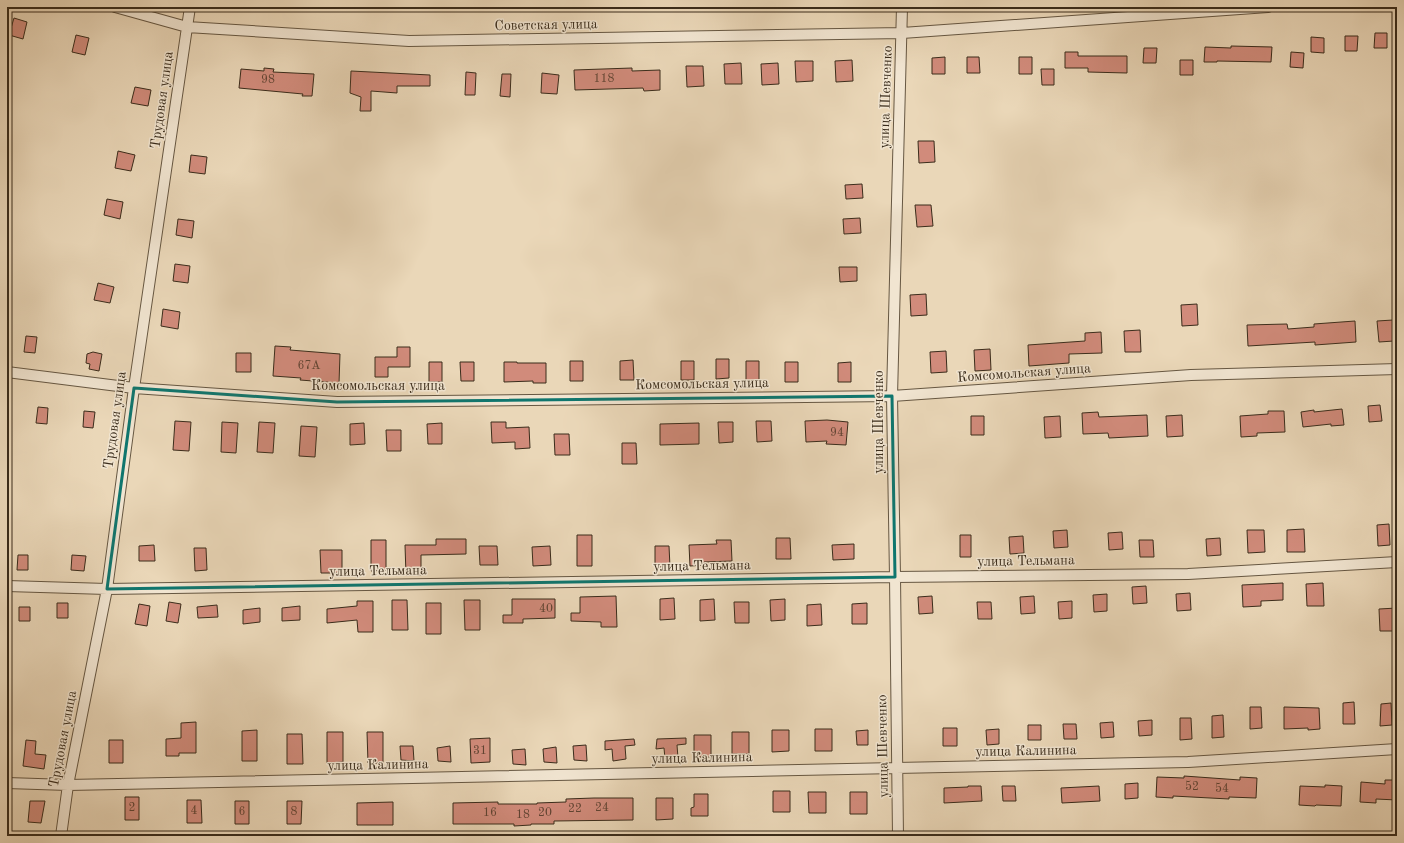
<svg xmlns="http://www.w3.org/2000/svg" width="1404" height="843" viewBox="0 0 1404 843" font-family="'Old Standard TT',serif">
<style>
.building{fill:#d18b7b;stroke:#3a2c1b}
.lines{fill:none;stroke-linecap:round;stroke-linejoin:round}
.street-casing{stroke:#665742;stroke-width:12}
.street{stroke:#f1e5d1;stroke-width:10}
.marked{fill:none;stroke:#0f766e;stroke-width:3;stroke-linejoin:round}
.labels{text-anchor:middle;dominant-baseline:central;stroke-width:3;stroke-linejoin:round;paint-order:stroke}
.number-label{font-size:12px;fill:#604433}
.street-label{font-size:14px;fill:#3a2c1b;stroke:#f1e5d1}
</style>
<rect width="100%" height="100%" fill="#ead7b8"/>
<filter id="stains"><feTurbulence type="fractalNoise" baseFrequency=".005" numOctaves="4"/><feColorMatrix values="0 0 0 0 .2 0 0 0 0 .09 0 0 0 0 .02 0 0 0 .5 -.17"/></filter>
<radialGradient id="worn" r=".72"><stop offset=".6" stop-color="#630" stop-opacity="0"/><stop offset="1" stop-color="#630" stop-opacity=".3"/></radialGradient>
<!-- building -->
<path class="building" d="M14 18 27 22 23 39 9 35Z
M1375 33H1387V48H1374Z
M76 35 89 38 85 55 72 52Z
M1345 36H1358L1357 51H1345Z
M1311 37 1324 38V53L1311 52Z
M1231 46 1272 47 1271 62 1217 61V62H1204L1205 47 1231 48Z
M1144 48H1157L1156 63H1143Z
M1065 52H1078V56H1127V73L1088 72V68H1065Z
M1291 52 1304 53 1303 68 1290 67Z
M945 57V74H932V58Z
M967 57H979L980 73H967Z
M1019 57H1032V74H1019Z
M852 60 853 81 836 82 835 61Z
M1180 60H1193V75H1180Z
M795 61H813V81L796 82Z
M741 63 742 84H725L724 64Z
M778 63 779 84 762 85 761 64Z
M686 66H703L704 86 687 87Z
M264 68 274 69 273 72 314 74 312 96H302L303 94 239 88 241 69 264 71Z
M632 68V71L660 70V90L644 91 643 88 575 90 574 70Z
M1041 69H1054V85H1042Z
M351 71 430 75V86H397V93L371 91V111H360L361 97 350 93Z
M466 72 476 73 475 95H465Z
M542 73 559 75 557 94 541 93Z
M502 74H511L510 97 500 96Z
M135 87 151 90 148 106 131 103Z
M918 141H934L935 162 919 163Z
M118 151 135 155 131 171 115 168Z
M191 155 207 157 205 174 189 172Z
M862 184 863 198 846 199 845 185Z
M107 199 123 202 120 219 104 215Z
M915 205H931L933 226 917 227Z
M860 218 861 233 844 234 843 219Z
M178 219 194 221 192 238 176 235Z
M175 264 190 266 188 283 173 281Z
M839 267H857V281L840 282Z
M98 283 114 287 110 303 94 300Z
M926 294 927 315 911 316 910 295Z
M1197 304 1198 325 1182 326 1181 305Z
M163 309 180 312 178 329 161 326Z
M1393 320 1394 341 1379 342 1377 321Z
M1355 321 1356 342 1315 345V342L1248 346 1247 325 1287 324 1288 329 1314 327V324Z
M1140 330 1141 352H1125L1124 331Z
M1101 332 1102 353 1069 354V363L1029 366 1028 345 1085 341V333Z
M26 336 37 337 35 353 24 352Z
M275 346 291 347 290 350 340 354 339 383 300 380 301 378 273 376Z
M397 347H410V367H388V377H375V357H397Z
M990 349 991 370 975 371 974 350Z
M946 351 947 372 931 373 930 352Z
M93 352 102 354 99 371 89 369 90 364 86 363 87 354Z
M236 353H251V372H236Z
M716 359H729V378L716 379Z
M633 360 634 380H620V361Z
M570 361H583V381H570Z
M681 361H694V380H681Z
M746 361H759V381H746Z
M429 362H442V382H429Z
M460 362H474V381H461Z
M504 362H517V363H546V383H533V381L504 382Z
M785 362H798V382H785Z
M851 362V382H838V363Z
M1380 405 1382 421 1369 422 1368 406Z
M38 407 48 408 47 424 36 423Z
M1342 409 1344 425 1331 426V424L1303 427 1301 412 1314 410V412Z
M84 411 95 412 93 428 83 427Z
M1268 411H1284L1285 432 1257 433V436L1241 437 1240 416 1268 414Z
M1098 412 1099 417 1147 415 1148 436 1109 438 1108 433 1083 434 1082 413Z
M1182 415 1183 436 1167 437 1166 416Z
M971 416H984V435H971Z
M1060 416 1061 437 1045 438 1044 417Z
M827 420 848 422 846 445 826 444 827 441 806 442 805 421Z
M175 421 191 422 189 451 173 450Z
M756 421H771L772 441 757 442Z
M222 422 238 423 236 453 221 452Z
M259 422 275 423 273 453 257 452Z
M491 422H506V428L529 427 530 448 515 449V442L492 443Z
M718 422H733V442L719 443Z
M364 423 365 444 350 445V424Z
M442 423V444H428L427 424Z
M699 423V444L660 445V424Z
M301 426 317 427 315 457 299 456Z
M386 430H401V451H387Z
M554 434H569L570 455H555Z
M622 443H636L637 464H622Z
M1389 524 1390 545 1378 546 1377 525Z
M1304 529 1305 552H1287V530Z
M1067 530 1068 547 1054 548 1053 531Z
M1247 530H1264L1265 552 1248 553Z
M1122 532 1123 549 1109 550 1108 533Z
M577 535H592V566H577Z
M960 535H971V557H960Z
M1023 536 1024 553 1010 554 1009 537Z
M776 538H790L791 559H776Z
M1220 538 1221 555 1207 556 1206 539Z
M436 539H466V554L421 555V575H406L405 545H436Z
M371 540H386V570L371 571Z
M716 540H731L732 561 704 562 705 565 690 566 689 545 717 544Z
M1139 540H1153L1154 557H1140Z
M854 544V559L833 560 832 545Z
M154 545 155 561H139V546Z
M479 546H497L498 565H480Z
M550 546 551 565 533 566 532 547Z
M655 546H669L670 567H655Z
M194 548H206L207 570 195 571Z
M320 550H342V573H321Z
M18 555H28V570H17Z
M72 555 86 556 84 571 71 570Z
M1283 583V600L1261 601V606L1243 607 1242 585Z
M1323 583 1324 606H1307L1306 584Z
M1146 586 1147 603 1133 604 1132 587Z
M1190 593 1191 610 1177 611 1176 594Z
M1107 594V611L1094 612 1093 595Z
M616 596 617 627H601V622L571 621V613H580V597Z
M932 596 933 613 919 614 918 597Z
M1034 596 1035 613 1021 614 1020 597Z
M674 598 675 619 660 620V599Z
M512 599H555V618L523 619V623H503V615H512Z
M714 599 715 620 700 621V600Z
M785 599V620L771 621 770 600Z
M392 600H407L408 630H392Z
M464 600H480V630H465Z
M357 601H373V632H358L357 620 327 623V609L357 606Z
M1072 601V618L1059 619 1058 602Z
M169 602 181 604 178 623 166 621Z
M734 602H749V623H735Z
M977 602H991L992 619H978Z
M57 603H68V618H57Z
M426 603H441V634H426Z
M867 603V624H852V604Z
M139 604 150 606 147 626 135 624Z
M821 604 822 625 807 626V605Z
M217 605 218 617 198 618 197 607Z
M300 606V620L282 621V608Z
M19 607H30V621H19Z
M260 608V622L243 624V610Z
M1397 608V631H1380L1379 609Z
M1354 702 1355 724H1343V703Z
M1391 703 1392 725 1380 726 1381 704Z
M1250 707H1261L1262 728 1250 729Z
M1284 707 1319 708 1320 729 1308 730V728L1284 729Z
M1223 715 1224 737 1212 738V716Z
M1180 718H1191L1192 739 1180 740Z
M1152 720V735L1139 736 1138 721Z
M196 722V753H179V756H166V739L181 738V723Z
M1113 722 1114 737 1101 738 1100 723Z
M1063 724H1076L1077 739H1064Z
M1028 725H1041V740H1028Z
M943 728H957V746H943Z
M815 729H832V751H815Z
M999 729V744L987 745 986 730Z
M257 730V761H242V731Z
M772 730H789V751L772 752Z
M868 730V745H857L856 731Z
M327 732H343V762L327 763Z
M367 732H383V763H368Z
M732 732H749V754H732Z
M287 734H302L303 764H287Z
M694 735H711V757H694Z
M490 738V762L471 763 470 739Z
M686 738V744L677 745 678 758 665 759 664 748 656 749 657 739Z
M634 739 635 745 625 746 626 759 613 761 612 749 605 750V741Z
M26 740 36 741 35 754 46 755 44 769 23 766Z
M109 740H123V763H109Z
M586 745 587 761 574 760 573 746Z
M400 746H413L414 761 401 760Z
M450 746 451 762 438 761 437 748Z
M556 747 557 763 544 762 543 749Z
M525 749 526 765 513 764 512 750Z
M1184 776 1240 780V777L1257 778 1256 798 1229 797V799L1173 796V798L1156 797 1157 777 1184 778Z
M1385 780H1397V800L1376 799V803L1360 802 1361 782 1385 784Z
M1138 783V798L1125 799V784Z
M1325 785 1342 786 1341 806 1316 805 1315 806 1299 805 1300 786 1325 787Z
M968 786H981L982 801 944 803V788L968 787Z
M1002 786H1015L1016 801H1003Z
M1099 786 1100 801 1062 803 1061 788Z
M773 791H790V812H773Z
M808 792H826V813H809Z
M850 792H867V814H850Z
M694 794H708V816H691V808L694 807Z
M125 797H139V820H125Z
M594 798H633V820L554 821V824H531V825L514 826V824H453V803L498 802V804H537V803L566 802V799Z
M656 798H673V819L656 820Z
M187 800H201L202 823H187Z
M30 801H45L41 823 28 822Z
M235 801H249V824H235Z
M287 801H302L301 824H287Z
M393 802V825H357V803Z"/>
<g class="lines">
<!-- street casing -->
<g class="street-casing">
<path id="street" d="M115 7 187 27 409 41 902 33 1268 7
M7 372 134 388 337 402 892 396 1191 375 1397 369
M7 586 107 589 895 577 1188 574 1397 562
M7 783 68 785 1188 762 1397 749
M61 836 68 785 107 589 134 388 190 7
M898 836 895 577 892 396 902 7"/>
</g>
<!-- street -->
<use href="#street" class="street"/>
</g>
<!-- marked area -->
<path class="marked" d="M134 388 337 402 892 396 895 577 107 589Z"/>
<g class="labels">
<!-- number labels -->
<g class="number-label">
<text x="604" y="79">118</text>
<text x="268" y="80">98</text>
<text x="309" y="366">67А</text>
<text x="837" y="433">94</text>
<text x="546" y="609">40</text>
<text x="480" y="751">31</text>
<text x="1192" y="787">52</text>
<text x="1222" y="789">54</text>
<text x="132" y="808">2</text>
<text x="602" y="808">24</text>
<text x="575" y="809">22</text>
<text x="194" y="811">4</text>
<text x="242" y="812">6</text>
<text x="294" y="812">8</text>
<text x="490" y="813">16</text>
<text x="545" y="813">20</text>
<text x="523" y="815">18</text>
</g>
<!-- street labels -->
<g class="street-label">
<text transform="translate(546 25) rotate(-1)">Советская улица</text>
<text transform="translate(886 97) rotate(-88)">улица Шевченко</text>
<text transform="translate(162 100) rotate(-82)">Трудовая улица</text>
<text transform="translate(1024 373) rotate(-4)">Комсомольская улица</text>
<text transform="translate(702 384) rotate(-1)">Комсомольская улица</text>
<text x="378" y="386">Комсомольская улица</text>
<text transform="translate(115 420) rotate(-82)">Трудовая улица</text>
<text transform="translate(879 422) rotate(-90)">улица Шевченко</text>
<text transform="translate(1026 561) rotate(-1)">улица Тельмана</text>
<text transform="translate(702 566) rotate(-1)">улица Тельмана</text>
<text transform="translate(378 571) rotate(-1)">улица Тельмана</text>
<text transform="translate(63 739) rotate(-79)">Трудовая улица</text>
<text transform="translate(883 746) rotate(-91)">улица Шевченко</text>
<text transform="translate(1026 751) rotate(-1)">улица Калинина</text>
<text transform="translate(702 758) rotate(-1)">улица Калинина</text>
<text transform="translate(378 765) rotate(-1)">улица Калинина</text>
</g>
</g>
<!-- margin -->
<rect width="1404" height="843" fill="none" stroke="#ead7b8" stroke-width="24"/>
<rect x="8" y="8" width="1388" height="827" fill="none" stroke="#3a2c1b" stroke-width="2"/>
<rect x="12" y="12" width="1380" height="819" fill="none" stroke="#3a2c1b"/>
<rect width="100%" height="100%" filter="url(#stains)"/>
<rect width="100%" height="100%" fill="url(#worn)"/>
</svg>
